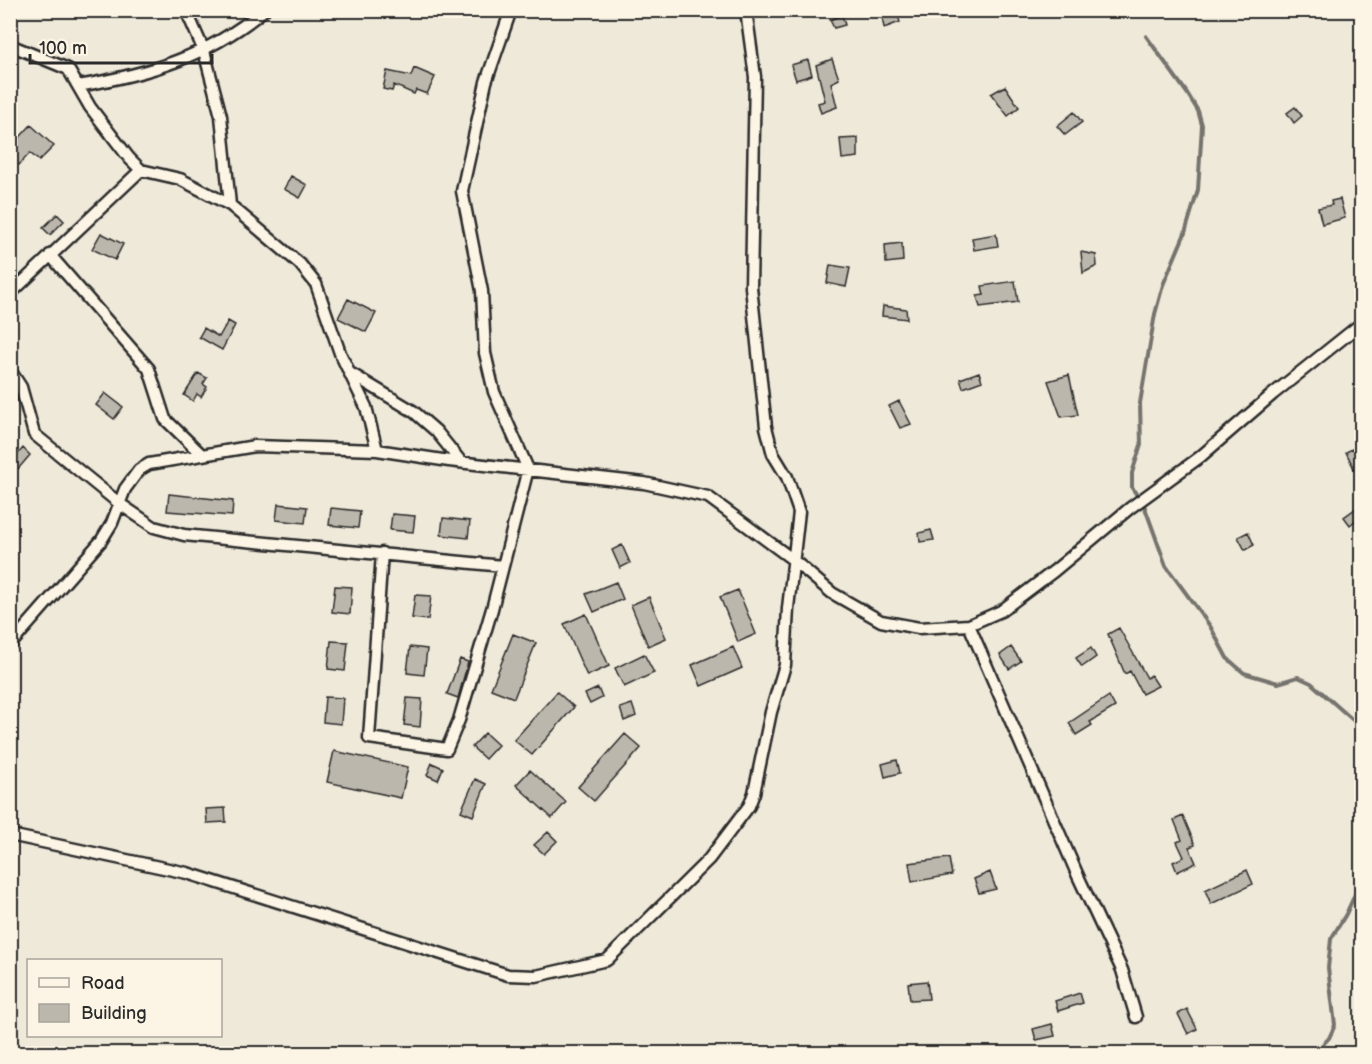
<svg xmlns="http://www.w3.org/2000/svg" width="1372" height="1064" viewBox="0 0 1372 1064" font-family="'Balsamiq Sans',sans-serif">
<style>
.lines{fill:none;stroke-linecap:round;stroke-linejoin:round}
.stream{stroke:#75736d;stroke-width:4}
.building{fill:#bcb7ac;stroke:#2b2b2b;stroke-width:1.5}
.minor-casing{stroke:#2b2b2b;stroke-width:15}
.minor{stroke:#fcf5e5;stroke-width:10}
</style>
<rect width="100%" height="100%" fill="#efe9da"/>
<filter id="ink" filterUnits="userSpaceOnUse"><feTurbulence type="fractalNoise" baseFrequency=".0167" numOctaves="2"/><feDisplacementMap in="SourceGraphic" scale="12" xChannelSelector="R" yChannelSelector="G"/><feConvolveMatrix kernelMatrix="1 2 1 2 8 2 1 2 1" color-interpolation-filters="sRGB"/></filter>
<g filter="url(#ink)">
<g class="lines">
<!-- stream -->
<path class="stream" d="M1146 36 1187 93 1198 111 1202 125 1198 190 1185 233 1163 285 1155 314 1140 403 1141 445 1132 473V488L1144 505 1166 566 1210 626 1227 658 1244 673 1278 683 1298 677 1311 683 1362 728
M1314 1054 1329 1038 1335 1025 1328 968 1331 939 1346 914 1362 879"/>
</g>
<!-- building -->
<path class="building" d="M881 10H896L900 22 884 28Z
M842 15 845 25 834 28 830 20Z
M832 59 839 79 831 83 837 107 821 113 818 103 825 101 816 65Z
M808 60 812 75 796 80 791 65Z
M414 68 435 77 427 94 416 90 414 94 394 85 392 91 383 89 387 71 411 76Z
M1005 86 1019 107 1008 116 991 94Z
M1295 107 1302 116 1294 123 1287 113Z
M1074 112 1082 122 1065 135 1057 126Z
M31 125 54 146 39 161 30 153 19 165 10 157V148Z
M858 138V157L842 159 840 139Z
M291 176 307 185 300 198 284 189Z
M1340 199 1345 218 1322 224 1318 208 1332 205 1331 201Z
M57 214 64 221 50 235 43 228Z
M101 233 123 244 115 260 92 249Z
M996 234 998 246 974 250 972 238Z
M902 243 903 261 886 263 885 245Z
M1081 252 1096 255 1097 266 1083 273Z
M830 265 850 268 846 287 827 283Z
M1015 281 1018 302 980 307 977 296 984 295 982 286Z
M348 299 376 313 366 332 338 318Z
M883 306 906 309 907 319 882 316Z
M228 321 235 325 222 350 199 337 204 328 219 337Z
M979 372 982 381 963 388 960 379Z
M198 373 207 378 203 384 207 387 201 397 197 394 193 401 184 395Z
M1069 375 1078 415 1061 417 1048 381Z
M105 393 123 407 114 419 96 405Z
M899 401 911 424 900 428 889 406Z
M1358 446 1362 455V485L1346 452Z
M10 447 18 454 23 448 30 455 18 469 10 462Z
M169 494 233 501 232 516 167 511Z
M278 504 307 507 305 523 276 520Z
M1362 504V515L1350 525 1344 517Z
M331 508 360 511 358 528 329 525Z
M392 514 415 516 413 532 390 530Z
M443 518 470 521 468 538 441 535Z
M931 530 934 540 920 542 919 533Z
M1248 532 1254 545 1245 550 1238 537Z
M622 545 630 563 620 568 612 550Z
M616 582 623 599 594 612 586 594Z
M335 586 352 587 350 614 332 612Z
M738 590 756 634 738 642 720 597Z
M415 595 431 596 428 620 412 618Z
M649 597 666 638 648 646 631 605Z
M586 614 609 666 587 676 564 624Z
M1119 628 1147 678 1151 675 1158 686 1142 694 1130 671 1125 674 1108 634Z
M513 634 536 643 514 698 491 689Z
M331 641 348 642 345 671 328 669Z
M410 647 427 649 424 675 407 673Z
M733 647 742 668 701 686 692 665Z
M1011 647 1021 661 1009 669 1000 655Z
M1091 648 1096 657 1082 667 1076 658Z
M644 654 654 673 624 687 615 668Z
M460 659 468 662 458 698 447 694Z
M598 688 602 698 590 704 585 694Z
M557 692 574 707 532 755 514 740Z
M1109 696 1115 707 1090 722 1092 725 1076 735 1069 723Z
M325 697 343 698 341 724 323 722Z
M407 698 422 699 420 727 404 725Z
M632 704 636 716 624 721 620 708Z
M485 733 498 745 485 759 472 747Z
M625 734 641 748 594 801 578 787Z
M334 751 408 767 401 798 327 782Z
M897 760 900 773 885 777 882 764Z
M432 763 443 768 438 780 427 775Z
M530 770 566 802 552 818 516 785Z
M475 779 486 784 473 816 461 811Z
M225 808 226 822 207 823 206 809Z
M1183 816 1195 845 1189 847 1196 863 1177 872 1173 862 1184 857 1177 842 1182 840 1174 820Z
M548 832 557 841 544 854 534 845Z
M949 858 952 875 912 882 909 863Z
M1247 870 1253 884 1211 904 1205 890Z
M990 872 996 889 979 893 974 879Z
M927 981 929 999 910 1000 908 983Z
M1080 993 1083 1003 1058 1011 1055 1001Z
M1187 1009 1197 1029 1188 1034 1178 1014Z
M1052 1024 1055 1036 1036 1040 1033 1029Z"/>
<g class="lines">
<!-- minor casing -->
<g class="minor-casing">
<path id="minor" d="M186 10 204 51 221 116 230 205
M10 45 68 69 90 107 129 158 141 170 180 179 230 205 300 264 316 284 340 353 366 407 377 450
M78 86C149 74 207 57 264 10
M50 255 149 369 165 419 201 454
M10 294 141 170
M10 370 21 387 34 434 120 504 154 527 184 535 503 566
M350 373 413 411 436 431 461 462
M382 553 369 738 447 749 459 720 492 609 528 469 494 392 485 353 482 291 462 191 486 82 511 10
M969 625 1078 876 1122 970 1136 1017
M10 645 101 541 112 523 125 489 139 470 149 464 255 446 377 450 449 461 644 483 708 497 792 559 832 593 881 621 919 628 969 625 1001 611 1054 571 1130 508 1200 457 1273 394 1362 323
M10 835 187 873 508 975 536 976 607 960 709 859 749 806 754 793 771 712 785 665 788 608 799 512 787 477 773 454 766 427 751 287 755 77 746 10"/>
</g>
<!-- minor -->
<use href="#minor" class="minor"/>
</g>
</g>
<!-- margin -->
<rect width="1372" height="1064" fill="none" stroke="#fcf5e5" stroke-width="36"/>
<rect x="18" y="18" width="1336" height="1028" fill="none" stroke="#2b2b2b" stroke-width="2" filter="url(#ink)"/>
<!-- legend -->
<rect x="27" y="959" width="195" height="78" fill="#fcf5e5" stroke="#a8a49b" stroke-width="1.5"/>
<rect x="39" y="978" width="30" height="9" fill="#fcf5e5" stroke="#a8a49b" stroke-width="1.5"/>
<text x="81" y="989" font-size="18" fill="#2b2b2b">Road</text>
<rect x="39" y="1004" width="30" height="18" fill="#bcb7ac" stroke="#a8a49b" stroke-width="1.5"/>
<text x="81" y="1019" font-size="18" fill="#2b2b2b">Building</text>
<!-- scale -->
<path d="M30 54v9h182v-9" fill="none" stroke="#2b2b2b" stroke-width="3"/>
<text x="39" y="54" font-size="18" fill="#2b2b2b" stroke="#fcf5e5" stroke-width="4.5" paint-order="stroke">100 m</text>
</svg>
